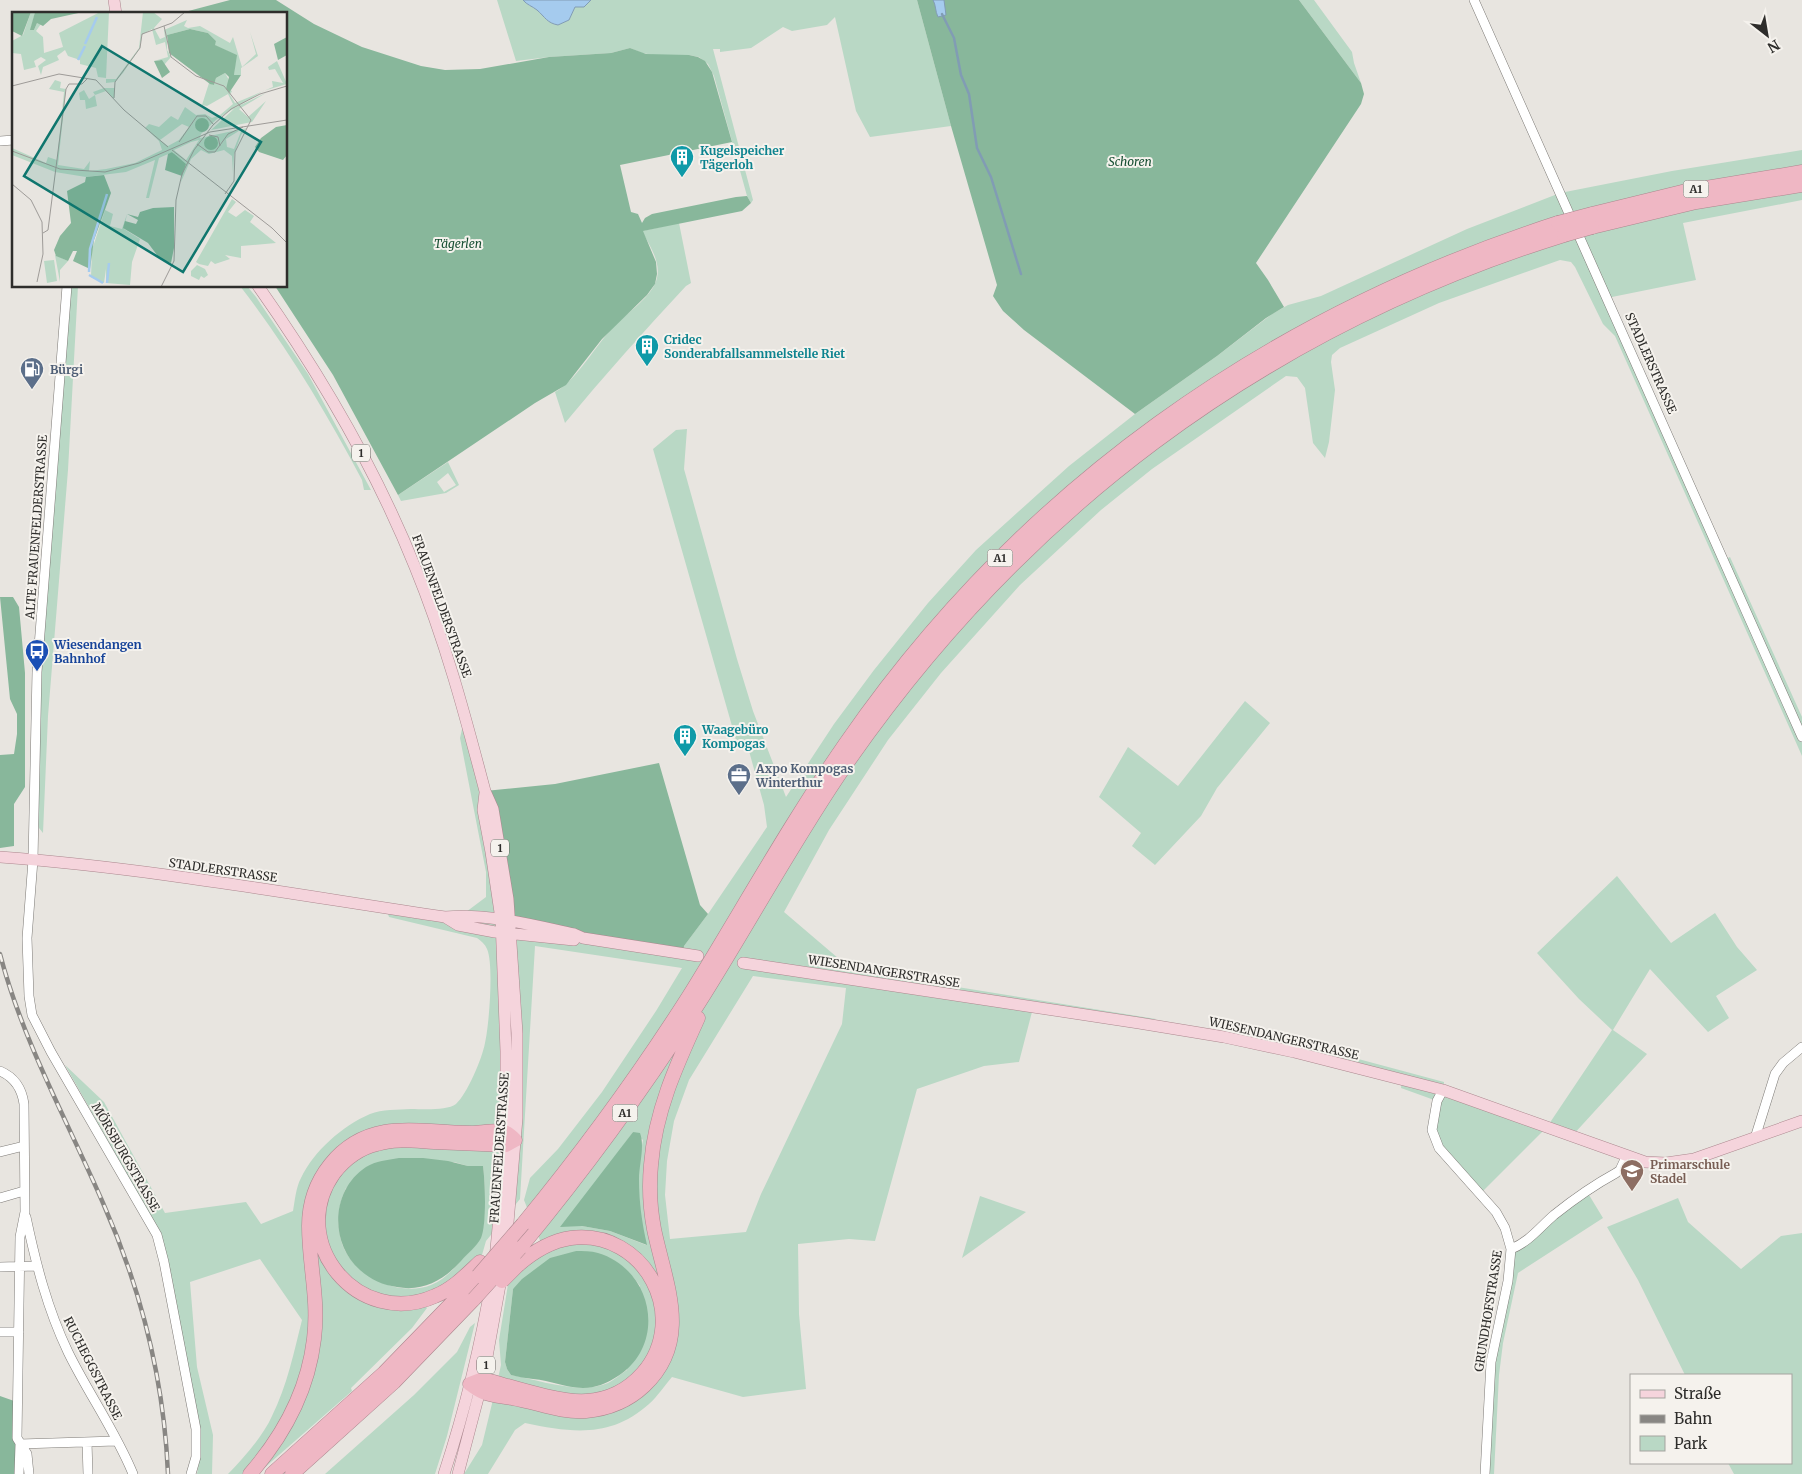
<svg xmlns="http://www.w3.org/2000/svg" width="1802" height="1474" viewBox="0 0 1802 1474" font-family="Merriweather,serif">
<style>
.green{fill:#b9d8c5;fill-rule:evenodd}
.forest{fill:#88b79b}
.water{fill:#a5cbee;stroke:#819cb4}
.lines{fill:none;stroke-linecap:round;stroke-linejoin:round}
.stream{stroke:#819cb4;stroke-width:2.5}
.minor-casing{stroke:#7e7b77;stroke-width:10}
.major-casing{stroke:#ab878e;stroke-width:12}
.highway-casing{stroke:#ab878e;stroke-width:15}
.minor{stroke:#fff;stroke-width:9}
.major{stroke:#f5d4dc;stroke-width:11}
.highway{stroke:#efb7c4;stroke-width:14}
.rail-casing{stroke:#888683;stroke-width:4.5}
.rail{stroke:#f5f2ed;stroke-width:2.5;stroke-dasharray:8;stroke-linecap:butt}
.highway-bridge-casing{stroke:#ab878e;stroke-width:15;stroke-linecap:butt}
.highway-bridge{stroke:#efb7c4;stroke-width:14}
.labels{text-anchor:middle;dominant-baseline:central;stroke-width:4;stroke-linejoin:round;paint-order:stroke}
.shield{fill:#f5f2ed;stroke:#6a6865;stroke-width:1}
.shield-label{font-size:11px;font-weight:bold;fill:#2e2d2b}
.culture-label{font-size:12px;font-weight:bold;fill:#0d838f;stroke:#f5f2ed;text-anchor:start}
.park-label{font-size:12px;font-style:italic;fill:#174f33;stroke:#f5f2ed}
.street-label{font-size:12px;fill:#2e2d2b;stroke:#f5f2ed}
.service-label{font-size:12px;font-weight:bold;fill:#4e5e75;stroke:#f5f2ed;text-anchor:start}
.transit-label{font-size:12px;font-weight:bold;fill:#164399;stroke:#f5f2ed;text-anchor:start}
.education-label{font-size:12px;font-weight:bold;fill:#785e54;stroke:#f5f2ed;text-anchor:start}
.inset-river{fill:none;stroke:#a5cbee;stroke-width:2.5}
.inset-road{fill:none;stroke:#9e9b98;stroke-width:1}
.view{fill:#0f766e;fill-opacity:0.15;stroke:#0f766e;stroke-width:2.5}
.inset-edge{fill:none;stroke:#2e2d2b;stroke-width:2.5}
</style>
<rect width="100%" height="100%" fill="#e8e5e0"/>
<!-- green -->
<path class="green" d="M497 0H523C527 5 532 6 537 10 545 17 547 23 558 25L569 20 575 7 587 4 591 0H917L951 126 870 137 856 111 835 17 827 25 792 31 783 27 751 48 720 52V49H713L753 200 751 203 747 196 714 76 708 64 699 57 689 55H653L642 53 630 48 611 53 549 57 516 61Z
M1299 0H1314L1352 52 1354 63 1361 83Z
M1802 150V200L1683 223 1696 280 1607 298 1724 560 1730 557 1802 717V756L1615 336 1603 324 1575 267 1571 262 1560 260 1439 303 1340 348 1332 355 1331 362 1335 390 1329 442 1325 458 1313 443 1305 388 1297 377 1286 376 1152 469 1101 510 1020 585 941 673 888 740 829 830 784 912 852 970 1156 1019 1139 1023 1033 1008 1019 1062 984 1066 917 1089 875 1241 849 1239 798 1244 799 1314 806 1389 743 1397 672 1377C664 1386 658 1396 649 1404 611 1438 573 1433 525 1423L515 1430 488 1474H464L482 1445 497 1383 501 1365 499 1340 510 1272 541 1243 524 1200 530 1178 558 1149 602 1092 656 1011 682 968 535 946 520 1199 486 1241 480 1262 423 1302 427 1308 412 1328 351 1388 352 1391 263 1469 281 1433 302 1369 288 1409 258 1457 242 1474H228C244 1458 263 1436 272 1416 287 1386 294 1352 302 1320L260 1259 190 1282 197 1367 213 1435 212 1474H197L200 1456 161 1234 65 1065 104 1102 165 1213 246 1202 261 1224 293 1211C295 1200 296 1187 301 1178 314 1151 342 1126 370 1114 382 1109 398 1110 411 1109 422 1109 447 1111 456 1104 467 1094 482 1059 485 1043 489 1026 494 964 487 949 485 944 481 941 477 938L389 917 386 908 462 915 486 897V872L460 738 465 716 485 791 683 954 684 946 708 914 767 827 764 805 749 751 736 740 653 449 676 430 687 429 684 469 737 659 753 711 786 797 834 724 874 670 928 603 976 550 1069 466 1135 414 1217 356 1272 314 1288 305 1321 296 1467 229 1560 193 1672 171ZM753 976 846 988 842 1024 761 1194 746 1232 670 1239 665 1195 667 1161 674 1121 689 1080ZM633 1132 643 1140C635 1174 639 1212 646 1245L610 1231 582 1226 620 1150ZM454 1162 468 1166H483C485 1180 487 1225 480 1238 477 1245 469 1252 463 1258 454 1269 444 1280 431 1285 398 1298 350 1275 341 1240 336 1222 338 1205 346 1188ZM576 1251C605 1252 623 1262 640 1286L627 1370C621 1374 614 1380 608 1383 580 1395 539 1380 511 1375L507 1369 505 1362 513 1289Z
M679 223 691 283 686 286C644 331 604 376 565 423L555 392C576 381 596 345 614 326 627 313 653 296 657 278 661 261 649 245 642 231Z
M67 286H78L68 470 48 716 43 833 39 828 34 807 36 710Z
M240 286H247L256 297 308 374 371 490H364L362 480C326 412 287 347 240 286Z
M448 462 459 485 446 493 401 501 398 495ZM448 473 456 485 444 492 437 482Z
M1245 701 1270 723 1217 788 1201 816 1155 865 1132 846 1141 833 1099 797 1128 747 1178 786Z
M1617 876 1671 943 1715 913 1737 947 1757 970 1716 996 1729 1018 1708 1032 1650 969 1613 1030 1647 1054 1572 1136 1547 1127 1480 1194 1454 1166 1432 1130 1437 1101 1401 1088 1402 1080 1294 1052 1295 1042 1444 1082V1090L1547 1127 1612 1030 1579 999 1537 953Z
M1586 1190 1603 1218 1518 1273 1503 1343 1499 1375 1494 1474H1485L1491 1362 1511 1249Z
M980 1196 1026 1212 962 1258Z
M1678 1198 1688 1222 1741 1269 1781 1236 1802 1233V1474H1734L1728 1463H1791V1375H1685L1638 1280 1607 1227Z
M475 1323 447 1436 435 1474H325L414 1395 457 1352 470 1327Z"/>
<!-- forest -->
<path class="forest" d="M230 0H276L314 24 362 47 421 66 445 70 480 69 549 57 611 53 630 48 646 54 689 55 698 57 705 61 712 72 732 142 620 165 631 212 638 214 642 223 645 218 652 214 736 197 747 196 751 203 742 211 643 231 656 262 657 274 655 284 647 295 602 339 566 385 535 403 398 495 333 375 275 286H286V14H177Z
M917 0H1299L1361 83 1364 94 1361 104 1256 263 1268 280 1284 307 1266 318 1217 356 1135 414 1024 330 1003 311 993 296 997 285 951 126Z
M0 597H13L19 607 25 673V787L14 804V846L0 848V755L14 754 17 734V714L10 699Z
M659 763 700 905 708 914 684 946 683 954 510 921 485 791 555 784Z
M633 1132 640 1133C645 1146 639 1165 639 1179 639 1202 642 1223 647 1245L610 1231 582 1226 560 1227Z
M399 1158H423L448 1161 468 1166H483C485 1180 487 1224 481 1238 477 1246 467 1254 461 1261 444 1280 423 1292 397 1287 383 1285 371 1280 360 1270 329 1243 331 1190 366 1167 376 1161 387 1160 399 1158Z
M576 1251C583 1251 591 1251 598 1253 652 1269 667 1341 621 1374 612 1380 604 1385 593 1387 572 1391 554 1381 533 1379 526 1378 518 1377 511 1375L507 1369 505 1362 513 1289 522 1279 550 1258Z
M0 1396 17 1402 19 1474H0Z"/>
<!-- water -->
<path class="water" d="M523 0H591L584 7H575L569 20 558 25C547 23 545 17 537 10 532 6 527 5 523 0Z
M933 0H944L946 15 938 17C935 11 936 5 933 0Z"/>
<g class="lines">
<!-- stream -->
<path class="stream" d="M942 14 954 38 961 75 969 94 977 148 991 177 1021 274"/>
<!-- minor casing -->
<g class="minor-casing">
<path id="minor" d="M1474 0 1802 737
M0 141 14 140
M67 286 37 672 33 860 27 938 29 996 32 1015 51 1052 157 1235 164 1262 196 1429V1457L191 1474
M0 1071C14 1077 22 1089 24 1104L25 1212 20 1237 17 1438 27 1454 29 1474
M1443 1090 1437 1101 1432 1130 1439 1148 1496 1212 1505 1228 1511 1249 1508 1281 1491 1362 1485 1474
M1755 1138 1775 1074 1783 1063 1802 1047
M0 1152 24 1146
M0 1198 24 1191
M26 1217C36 1264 47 1308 68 1352 88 1393 116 1432 133 1474
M1511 1249C1529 1242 1540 1227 1554 1215 1574 1199 1594 1185 1616 1173L1620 1170 1626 1157
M0 1267 37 1266
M0 1332H19
M87 1442 88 1474
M20 1444 116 1441
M19 1474 20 1444"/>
</g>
<!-- major casing -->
<g class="major-casing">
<path id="major" d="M114 0 116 14
M258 286C320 374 375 467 415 567 445 640 465 715 485 791L493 809 508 899 517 1033V1118L506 1246
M485 793 483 810 491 852 501 919 506 1051V1145L495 1259
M0 857C149 868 297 895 445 917 488 913 532 925 574 934L583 938 698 956
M445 917 458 925 495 932 574 940
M743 963 1139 1023 1224 1037 1294 1052 1443 1090 1645 1162 1666 1163 1694 1159 1802 1121
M444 1474C465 1410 481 1344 492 1278
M458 1474 483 1379 502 1274"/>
</g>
<!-- highway casing -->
<g class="highway-casing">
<path id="highway" d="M1592 214 1682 192 1802 172
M1592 227 1696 202 1802 185
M523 1224C583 1151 638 1076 689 996 741 912 789 825 846 743 1021 490 1266 317 1558 223
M520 1248C587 1167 649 1082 705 993 750 921 791 846 838 776 1017 513 1260 330 1564 235
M470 1384C474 1387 478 1390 483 1392 493 1396 502 1396 512 1398 537 1402 561 1413 586 1411 608 1409 628 1401 644 1386 693 1340 665 1283 654 1229 650 1208 649 1186 651 1165 655 1112 676 1066 698 1018
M470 1384 483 1379C509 1386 560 1403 586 1401 608 1400 628 1390 643 1373 691 1317 645 1229 571 1238 550 1241 533 1252 518 1265
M250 1474C284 1435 308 1390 314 1339 319 1299 309 1265 309 1226 309 1180 340 1140 385 1132 400 1129 416 1130 431 1131 444 1132 458 1133 472 1133 482 1133 497 1129 506 1133 509 1134 513 1138 515 1140L506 1145C482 1144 458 1143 434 1142 415 1141 395 1138 377 1144 360 1148 345 1159 334 1173 285 1242 359 1330 435 1296 453 1289 467 1274 480 1262
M272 1474 384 1373 478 1276
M292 1474 394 1382 474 1299"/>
</g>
<!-- minor -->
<use href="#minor" class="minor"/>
<!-- major -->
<use href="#major" class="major"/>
<!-- highway -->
<use href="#highway" class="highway"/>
<!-- rail casing -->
<g class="rail-casing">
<path id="rail" d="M0 954C23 1042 67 1120 103 1203 141 1289 164 1380 168 1474"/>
</g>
<!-- rail -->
<use href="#rail" class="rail"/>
<!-- highway-bridge casing -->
<g class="highway-bridge-casing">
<path id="highway-bridge" d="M1558 223 1592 214
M1564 235 1592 227
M478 1276 523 1224
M502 1281 518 1265
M474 1299 520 1248"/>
</g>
<!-- highway-bridge -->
<use href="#highway-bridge" class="highway-bridge"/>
</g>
<!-- icons -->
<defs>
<g id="building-pin" transform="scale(1.25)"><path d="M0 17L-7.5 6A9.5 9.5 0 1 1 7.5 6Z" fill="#0f9aa8" stroke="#f5f2ed"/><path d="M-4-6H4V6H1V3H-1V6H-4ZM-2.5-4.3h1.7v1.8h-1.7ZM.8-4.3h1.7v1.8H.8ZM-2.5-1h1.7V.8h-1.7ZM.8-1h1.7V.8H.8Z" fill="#fff"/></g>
<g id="fuel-pin" transform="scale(1.25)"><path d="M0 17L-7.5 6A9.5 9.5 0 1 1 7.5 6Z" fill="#5c6f8a" stroke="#f5f2ed"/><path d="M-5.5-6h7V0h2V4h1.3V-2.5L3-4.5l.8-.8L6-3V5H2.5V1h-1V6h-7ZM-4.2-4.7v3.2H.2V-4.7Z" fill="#fff"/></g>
<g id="bus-pin" transform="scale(1.25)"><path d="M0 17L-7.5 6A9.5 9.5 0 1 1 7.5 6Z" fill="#1a4fb4" stroke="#f5f2ed"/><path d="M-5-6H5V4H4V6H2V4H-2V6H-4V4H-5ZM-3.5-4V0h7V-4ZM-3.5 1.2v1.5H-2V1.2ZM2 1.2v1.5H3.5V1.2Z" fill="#fff"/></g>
<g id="office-pin" transform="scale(1.25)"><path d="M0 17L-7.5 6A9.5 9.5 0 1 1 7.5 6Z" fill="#5c6f8a" stroke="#f5f2ed"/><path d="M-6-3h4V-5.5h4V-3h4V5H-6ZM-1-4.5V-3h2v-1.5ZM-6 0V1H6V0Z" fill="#fff"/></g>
<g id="school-pin" transform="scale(1.25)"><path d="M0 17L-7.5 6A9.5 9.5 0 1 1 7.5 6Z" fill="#8d6e63" stroke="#f5f2ed"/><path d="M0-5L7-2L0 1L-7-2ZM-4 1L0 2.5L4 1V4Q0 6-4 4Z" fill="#fff"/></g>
</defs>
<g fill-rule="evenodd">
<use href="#building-pin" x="682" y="157"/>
<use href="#building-pin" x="647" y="346"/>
<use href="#fuel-pin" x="32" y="369"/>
<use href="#bus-pin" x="37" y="651"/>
<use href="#building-pin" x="685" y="736"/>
<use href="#office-pin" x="739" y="775"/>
<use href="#school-pin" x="1632" y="1171"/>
</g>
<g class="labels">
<!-- shield labels -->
<g class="shield">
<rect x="1683.5" y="180.5" width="25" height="17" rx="4"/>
<rect x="352" y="444.5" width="18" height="17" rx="4"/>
<rect x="987.5" y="549.5" width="25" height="17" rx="4"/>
<rect x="491" y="839.5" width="18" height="17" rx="4"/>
<rect x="612.5" y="1104.5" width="25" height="17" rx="4"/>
<rect x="477" y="1356.5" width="18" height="17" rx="4"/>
</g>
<g class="shield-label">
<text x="1696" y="189">A1</text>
<text x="361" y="453">1</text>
<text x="1000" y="558">A1</text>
<text x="500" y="848">1</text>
<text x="625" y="1113">A1</text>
<text x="486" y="1365">1</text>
</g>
<!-- culture labels -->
<g class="culture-label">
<text x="700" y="150">Kugelspeicher<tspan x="700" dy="14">Tägerloh</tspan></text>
<text x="664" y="339">Cridec<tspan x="664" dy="14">Sonderabfallsammelstelle Riet</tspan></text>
<text x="702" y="729">Waagebüro<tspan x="702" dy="14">Kompogas</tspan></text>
</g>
<!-- park labels -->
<g class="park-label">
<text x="1130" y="161">Schoren</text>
<text x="458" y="243">Tägerlen</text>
</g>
<!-- street labels -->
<g class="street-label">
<text transform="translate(1651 363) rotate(66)">STADLERSTRASSE</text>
<text transform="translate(36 527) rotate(-86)">ALTE FRAUENFELDERSTRASSE</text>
<text transform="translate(442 606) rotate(70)">FRAUENFELDERSTRASSE</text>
<text transform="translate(223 870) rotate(8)">STADLERSTRASSE</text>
<text transform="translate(884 971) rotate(9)">WIESENDANGERSTRASSE</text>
<text transform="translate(1284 1038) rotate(13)">WIESENDANGERSTRASSE</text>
<text transform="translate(499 1148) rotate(-86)">FRAUENFELDERSTRASSE</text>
<text transform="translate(126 1157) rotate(60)">MÖRSBURGSTRASSE</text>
<text transform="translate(1488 1311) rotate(-81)">GRUNDHOFSTRASSE</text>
<text transform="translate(93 1368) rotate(63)">RUCHEGGSTRASSE</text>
</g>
<!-- service labels -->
<g class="service-label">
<text x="50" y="369">Bürgi</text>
<text x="756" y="768">Axpo Kompogas<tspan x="756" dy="14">Winterthur</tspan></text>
</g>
<!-- transit labels -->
<g class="transit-label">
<text x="54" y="644">Wiesendangen<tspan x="54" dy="14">Bahnhof</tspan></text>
</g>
<!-- education labels -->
<g class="education-label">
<text x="1650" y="1164">Primarschule<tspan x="1650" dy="14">Stadel</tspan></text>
</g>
</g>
<!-- overview -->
<g transform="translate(12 12)">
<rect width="275" height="275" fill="#e8e5e0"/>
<path d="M19 0H23L19 17 22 18 25 11 29 12 24 19 31 25 32 41 51 35 47 21 88 0H97L94 66 86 65 84 56 68 52V48L56 44 53 38 45 44 47 48 31 55 29 63 26 54 34 48 29 45 22 49 24 55 12 58 9 42 0 41V29L11 23ZM131 0H141L150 7 142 16 148 27 153 25 152 18 175 8 172 14 176 16 188 14 218 31 221 25 230 55 244 42 238 20 246 44 229 56V63H222L224 43 202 33 204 29 196 21 178 17 155 23V38L159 45 152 53 148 48 142 49 156 45 153 30 144 33 140 17 130 23 128 36 111 61 103 70 94 71V67H104L127 36ZM265 49 275 72 251 79 205 107 189 122 188 126 235 116 229 123 222 143 221 162 220 144 212 138 197 142 189 138 179 147 169 170 170 162 161 140 147 146 137 186H134L143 148 114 160 74 165 43 160 0 143V136L34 151 36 145 45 148 52 80 37 77 43 68 49 70 48 76 54 77 46 153 72 157 78 149 77 159 94 157 123 151 150 138 147 129 133 116 137 112 147 115 159 104 166 108 173 95 184 103 193 102 200 106 208 103 221 92 216 82 195 94 190 93 197 71 202 73 204 66 213 61 218 70 214 77 220 79 218 83 223 91 261 75 260 69 271 71 263 57 257 58 256 55ZM170 112 177 115 167 128 156 134 148 128ZM230 117 222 137 215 135 214 127ZM187 128 174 148 162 138 179 130ZM92 76H103L102 87 94 79 83 83 85 94 74 97 73 88H68L67 81 72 78 77 87 83 83 81 80ZM254 81 227 97 236 105 254 89 240 110 199 118 224 95ZM220 187 224 190 216 200 224 205 233 198 242 204 238 210 264 231 229 234V246L213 243 218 247 203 252 199 249 196 254 187 252 184 250ZM93 198 101 202 98 214 110 217 115 202 112 217 128 227 120 250 118 273 94 271V257L92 271 79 265 80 238ZM43 243 56 249 48 258V270ZM42 248 45 269 35 271 32 249ZM185 253 193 257 196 263 192 266 189 264 187 268 179 264V259Z" fill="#b9d8c5" fill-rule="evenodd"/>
<path d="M0 0H19L10 24 0 19ZM23 0H71L39 7 31 14 25 11 22 18H18ZM178 17 196 21 204 29 203 33 225 43 222 63H229L217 81 214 77 217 65 213 61 204 66 202 73 198 72 157 41 155 23ZM275 25V43L266 48 262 32ZM150 48 158 60 150 66 142 49ZM183 113a7 7 0 1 1 14 0a7 7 0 1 1-14 0ZM275 113V143L271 148 247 140 243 135 249 126 264 115ZM192 131a7 7 0 1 1 14 0a7 7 0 1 1-14 0ZM160 140 174 152 170 164 153 158 156 142ZM92 163 99 181 82 228 78 257 61 249 65 239H61L56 249 44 244 42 238 48 224 59 211 55 179 73 170 74 165ZM162 195V236L159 251 148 247 136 231 111 216 113 209 124 212 126 208 115 202 126 205 128 200 141 196Z" fill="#88b79b"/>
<path class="inset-river" d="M73 32 85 5M66 48 73 34M77 260 78 237 95 182M77 263 91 271M95 271 97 251"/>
<path class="inset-road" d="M152 14 159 45 184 64 212 74 239 108 223 140 222 169 213 182M0 74 47 62 84 68 112 98 156 135M102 86 103 70 128 36 130 22 160 11 173 0M197 123 206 125 208 134M167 130 185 104H194L202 113M185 132 196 140H203L216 122 231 115M160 138 260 216 275 231M0 139 48 157 93 160 127 151 198 120 275 108M0 172 19 188 30 210 31 242 25 270M31 221 36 218 54 77 57 72H70L76 66M149 275 162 249 164 188 170 162 182 138 201 113 219 97 248 82 275 74"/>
<path class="view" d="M90 34 249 130 171 260 12 164Z"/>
<rect width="275" height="275" class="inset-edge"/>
</g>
<!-- legend -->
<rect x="1630" y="1374" width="162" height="90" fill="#f5f2ed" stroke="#a5a39f"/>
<rect x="1640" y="1390" width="25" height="8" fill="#f5d4dc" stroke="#a5a39f"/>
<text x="1674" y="1399" font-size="15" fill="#2e2d2b">Straße</text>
<rect x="1640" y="1415" width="25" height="8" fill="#888683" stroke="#a5a39f"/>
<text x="1674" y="1424" font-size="15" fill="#2e2d2b">Bahn</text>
<rect x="1640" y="1436" width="25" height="15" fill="#b9d8c5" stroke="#a5a39f"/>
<text x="1674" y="1449" font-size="15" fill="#2e2d2b">Park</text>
<!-- north arrow -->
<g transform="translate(1767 35) rotate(149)" stroke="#f5f2ed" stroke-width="4" paint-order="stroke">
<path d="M0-4L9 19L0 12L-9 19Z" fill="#2e2d2b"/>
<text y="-8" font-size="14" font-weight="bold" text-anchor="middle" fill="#2e2d2b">N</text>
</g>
</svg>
